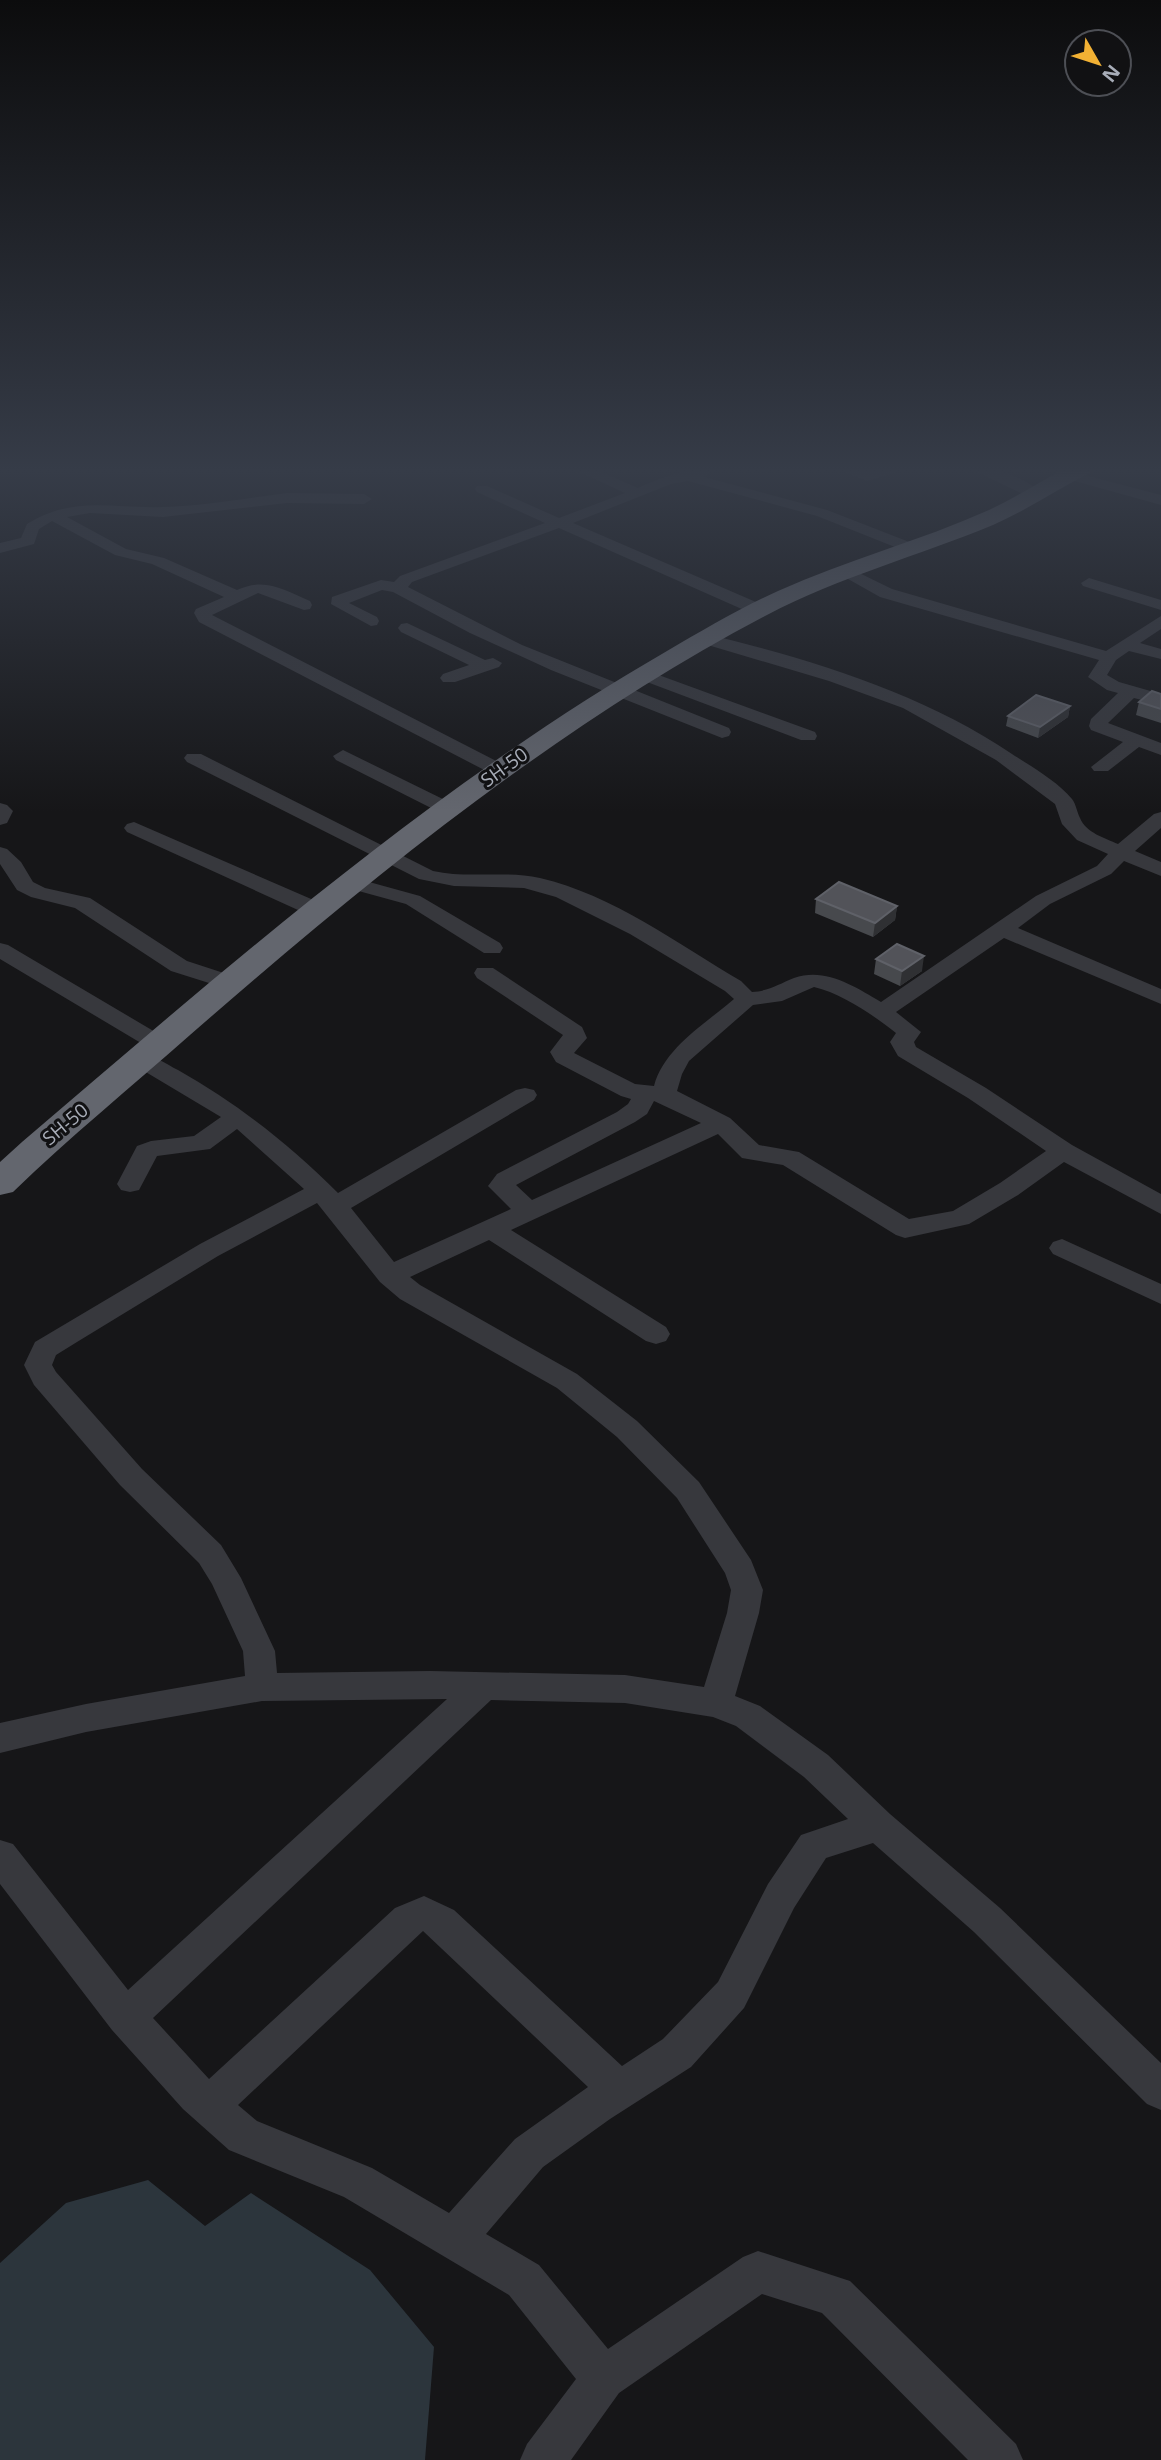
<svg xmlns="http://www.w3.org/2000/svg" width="1161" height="2460" viewBox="0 0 1161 2460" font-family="'Open Sans',sans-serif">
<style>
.water{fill:#2c353c}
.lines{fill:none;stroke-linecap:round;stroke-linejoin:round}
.minor{fill:#37383d;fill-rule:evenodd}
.highway{fill:#63666e;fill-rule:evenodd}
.wall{fill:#47494d}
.shaded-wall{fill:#2f3033}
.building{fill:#525359;stroke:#5f6168;stroke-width:2}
.labels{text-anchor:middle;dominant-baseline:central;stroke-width:6;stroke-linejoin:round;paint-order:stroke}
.far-street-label{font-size:19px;fill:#a8adb8;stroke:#111113}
</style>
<rect width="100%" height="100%" fill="#161618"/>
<!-- water -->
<path class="water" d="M148 2180 205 2226 251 2193 370 2270 434 2347 425 2460H0V2263L66 2203Z"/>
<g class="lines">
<!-- minor -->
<path class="minor" d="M569 467H590L638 488C657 479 690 467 711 467L712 470 704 477 827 510 917 545 919 548 911 553 905 551 817 516 688 481 671 484 573 523 765 606 767 610 765 614H753L559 528 412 582 408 587 522 645 729 728 731 732 729 736 722 738 551 670 470 633 393 592 382 590 349 603 377 617 379 621 377 625 371 626 331 604 332 597 381 580 394 582 400 576 545 523 477 492 475 489 477 486H487L559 518 625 493Z
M833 467H855L868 472 888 467H914L867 481Z
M967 467C993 467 1024 476 1044 495L1041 498H1031Z
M1069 471 1161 495V505L1064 478 1062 475Z
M287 493 364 494 372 499 364 504 287 503 163 517 90 513 67 517 126 549 164 558 237 590C266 577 283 590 310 601L312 605 310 609 304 610 258 593 212 615 506 766 509 770 506 774H492L199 622 194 613 196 609 224 597 152 564 115 555 52 521 39 529 34 544 0 553V543L21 538 27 524C74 495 112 509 163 507 204 506 246 498 287 493Z
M847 567 892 589 1106 651 1161 616V629L1140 643 1161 649V659L1129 651 1116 660 1107 675 1119 682 1161 694V705L1134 698 1108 723 1161 743V755L1139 747 1108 771H1094L1091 767 1123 742 1091 730 1089 726 1091 719 1118 693 1107 690 1088 677 1099 660 880 597 841 575 839 572Z
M1089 578 1161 600V610L1083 586 1081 583Z
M407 623 485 660 493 658 502 663 499 667 455 682H443L440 678 443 674 469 665 401 632 398 628 401 624Z
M707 634C812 660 922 693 1012 754 1032 767 1057 781 1072 799 1076 804 1077 812 1080 818 1086 833 1105 838 1118 844L1154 814 1161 812V828L1135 851 1161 862V876L1124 861 1111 874 1050 904 1018 928 1161 989V1004L1004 938 896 1012 921 1032 914 1042 916 1047 986 1088 1072 1145 1161 1194V1214L1064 1162 1018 1195 969 1224 905 1238 896 1235 783 1165 742 1158 718 1134 511 1230 666 1327 670 1334 666 1341 656 1344 646 1341 489 1240 410 1277 420 1285 577 1374 637 1421 699 1482 751 1560 763 1590 759 1613 735 1696 760 1706 828 1755 890 1814 1000 1908 1161 2063V2110L1147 2104 974 1932 873 1843 826 1858 794 1908 744 2008 691 2067 610 2119 543 2167 486 2234 539 2265 608 2349 743 2257 758 2251 850 2281 1016 2444 1023 2460H968L822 2313 762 2294 619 2393 571 2460H520L527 2444 576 2379 509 2295 344 2197 229 2150 183 2109 112 2030 0 1884V1840L13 1844 128 1990 447 1699 262 1701 86 1732 0 1753V1723L86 1704 245 1676 243 1651 212 1584 199 1563 120 1485 34 1385 24 1365 35 1342 200 1244 304 1189 237 1129 210 1149 157 1156 139 1190 130 1192 121 1190 117 1184 137 1146 151 1141 194 1136 221 1117 134 1065 130 1060 134 1055C150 1051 164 1063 178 1070 238 1104 289 1144 338 1193L516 1090 525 1088 534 1090 537 1095 534 1100 351 1208 394 1262 511 1209 488 1186 497 1174 617 1112 628 1104 631 1099 621 1096 556 1062 550 1052 563 1035 477 978 474 973 477 968H493L582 1027 587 1038 574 1053 635 1084 654 1086C664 1048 705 1024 734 999L725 991 630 934 556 897 524 888 454 886 419 879 187 762 184 758 187 754H201L433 871C468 879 505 870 540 878 613 895 678 944 741 981L752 992C769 991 779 984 794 978 825 967 854 986 881 1002L1036 896 1097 866 1108 854 1077 840 1062 824 1055 804 996 760 903 708 829 681 701 643 698 639ZM814 987C843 994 873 1015 896 1033L890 1042 898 1056 968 1098 1046 1151 1000 1183 953 1211 909 1219 799 1152 759 1145 730 1118 677 1091 682 1074 689 1061 753 1005 782 1001ZM654 1101 701 1123 532 1200 516 1185 635 1122 647 1114ZM317 1203 380 1282 400 1299 557 1388 617 1437 677 1498 725 1573 731 1590 727 1613 704 1687 625 1675 430 1671 277 1673 275 1651 241 1578 221 1545 142 1469 56 1372 52 1365 56 1355 77 1342 218 1256ZM491 1700 625 1703 713 1717 736 1726 804 1777 848 1819 801 1835 768 1884 718 1982 663 2039 622 2066 454 1910 424 1896 395 1908 209 2079 153 2018ZM423 1931 588 2087 515 2139 449 2213 372 2168 257 2121 238 2105Z
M645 670 815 732 817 736 815 740H801L639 679 636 675Z
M343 750 455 805 458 809 455 813H441L336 760 333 756Z
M0 803 7 805 13 811 7 823 0 825Z
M134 822 325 905 328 910 325 915H309L127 832 124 828 127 824Z
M0 847 7 849 21 862 33 882 45 888 90 898 187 961 236 977 239 982 236 987 228 989 171 971 75 908 31 897 17 890 0 864Z
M351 877 420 896 500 943 503 948 500 953H484L406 904 344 887 341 883 344 879Z
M0 943 8 945 167 1039 171 1044 167 1049H151L0 959Z
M1062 1239 1161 1284V1304L1053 1254 1049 1248 1053 1242Z"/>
<!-- highway -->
<path class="highway" d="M1066 467H1093L1091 472C1058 489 1027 510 993 525 918 556 839 577 767 615 556 726 369 879 190 1035 131 1087 70 1137 13 1192L0 1195V1162L22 1142C227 967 433 786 667 651 703 630 740 608 778 591 846 560 920 541 989 510 1016 497 1041 482 1066 467Z"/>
</g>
<!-- wall -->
<path class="wall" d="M1161 694V723L1136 715 1139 702Z
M1070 706 1068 717 1038 738 1006 726 1008 716Z
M816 899 897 906 895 920 873 937 815 913Z
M876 959 922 971 900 986 874 974Z"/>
<!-- shaded-wall -->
<path class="shaded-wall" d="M1070 706 1068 717 1038 738 1040 727Z
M897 906 895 920 873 937 875 923Z
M924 956 922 971 900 986 902 971Z"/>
<!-- building -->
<path class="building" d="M1152 691 1161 694V709L1139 702Z
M1036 695 1070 706 1040 727 1008 716Z
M839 882 897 906 875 923 816 899Z
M897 944 924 956 902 971 876 959Z"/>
<!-- sky -->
<linearGradient id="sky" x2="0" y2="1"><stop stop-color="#0c0c0d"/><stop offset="0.58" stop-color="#363c48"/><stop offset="1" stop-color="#363c48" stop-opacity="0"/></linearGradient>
<rect width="1161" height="812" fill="url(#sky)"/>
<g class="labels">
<!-- far-street labels -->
<g class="far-street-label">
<text transform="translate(504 767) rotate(-36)">SH-50</text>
<text transform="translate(65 1124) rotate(-40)">SH-50</text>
</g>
</g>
<!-- north arrow -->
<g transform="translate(1098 63) rotate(129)"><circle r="33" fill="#111113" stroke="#4d4f55" stroke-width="2"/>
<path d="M0-5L12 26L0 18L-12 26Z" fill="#f2b134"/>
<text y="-10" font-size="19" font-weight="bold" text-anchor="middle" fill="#a8adb8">N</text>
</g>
</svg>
